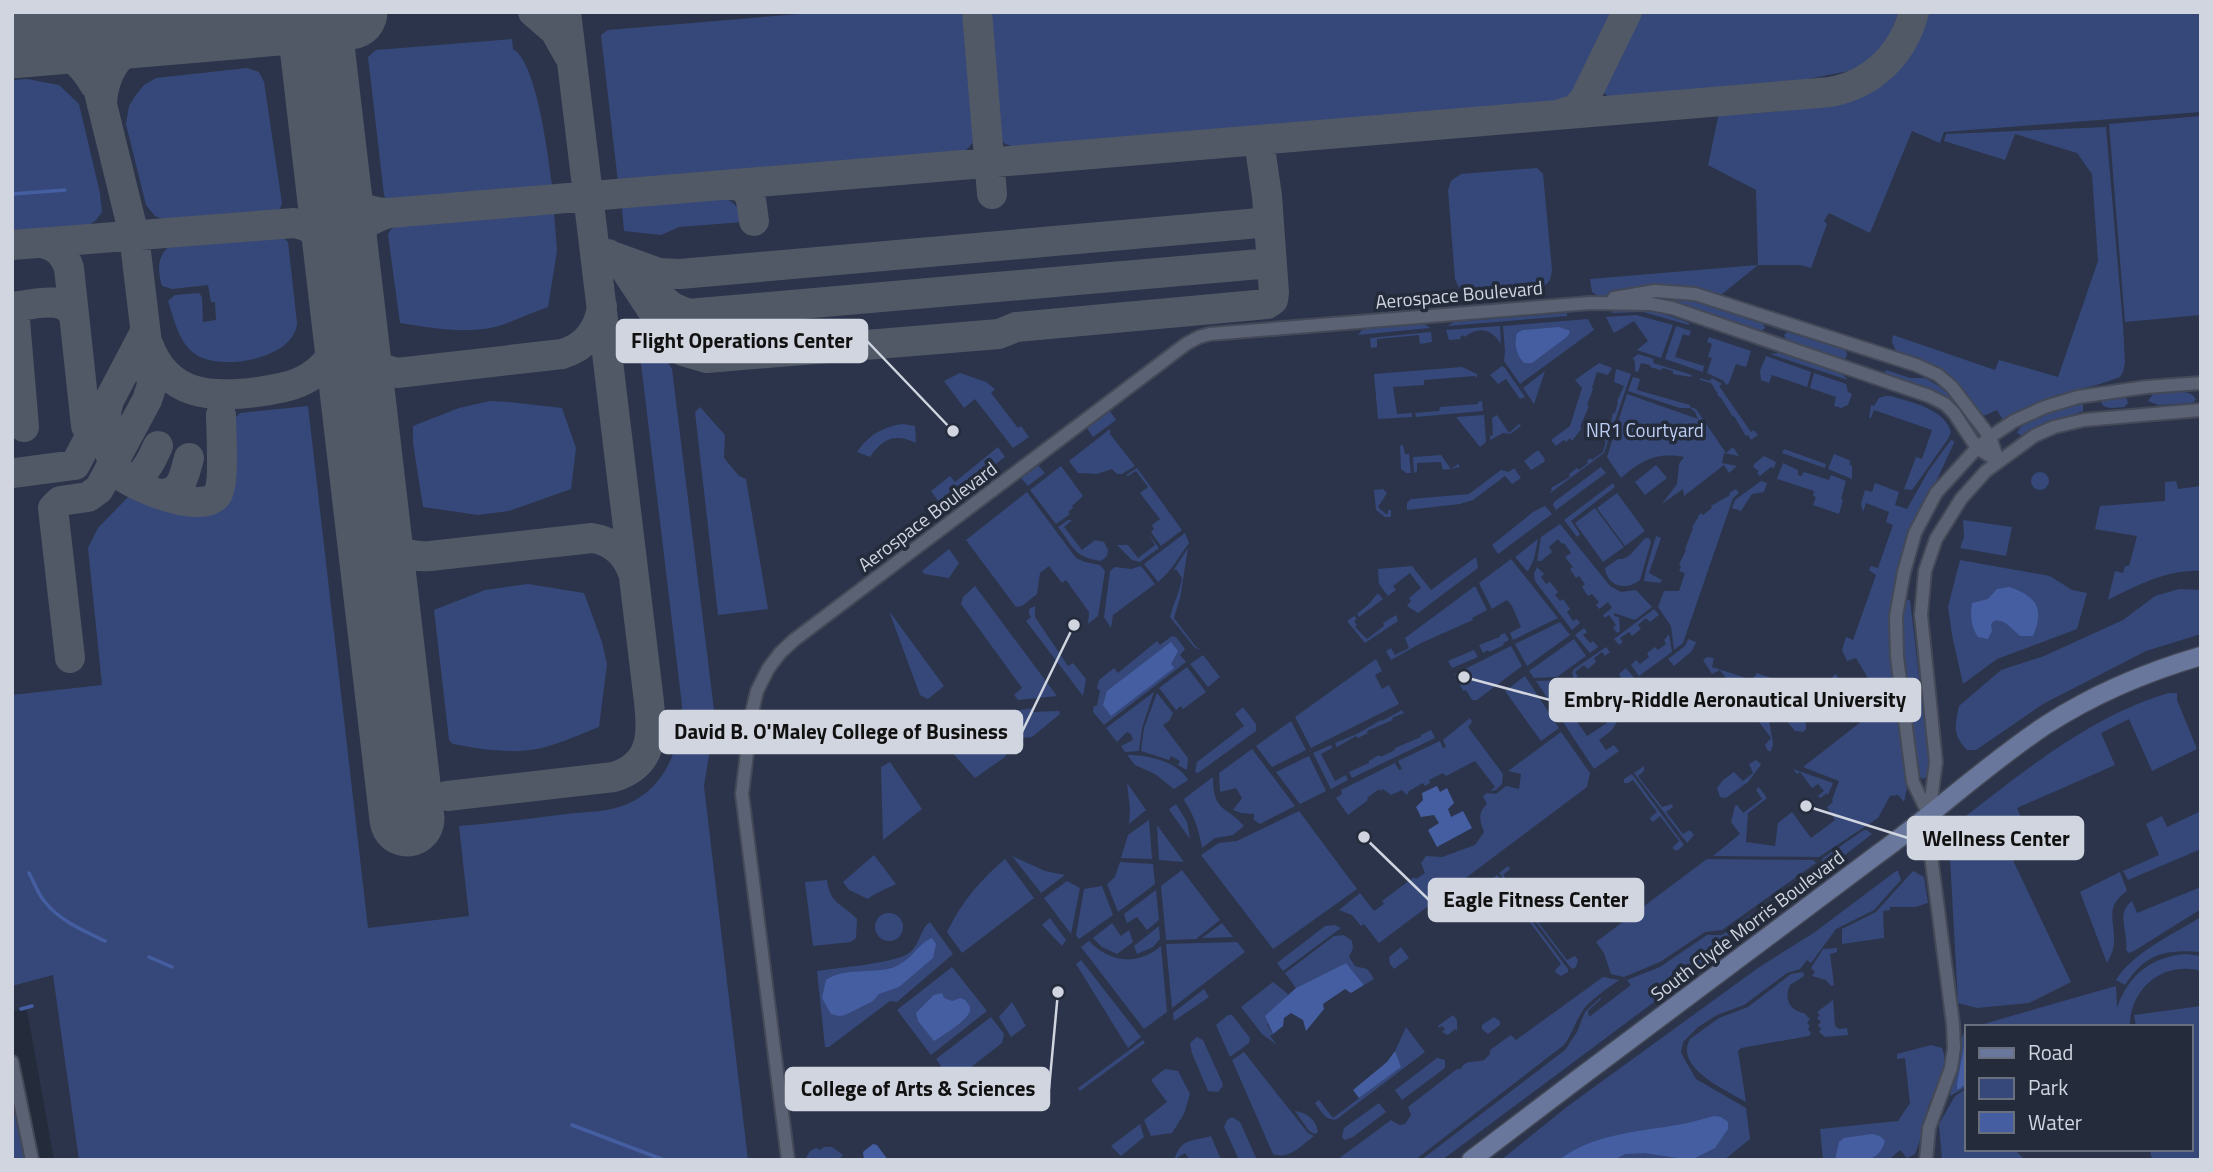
<svg xmlns="http://www.w3.org/2000/svg" width="2213" height="1172" viewBox="0 0 2213 1172" font-family="'Titillium Web',sans-serif">
<style>
.built{fill:#2b344a;fill-rule:evenodd}
.green{fill:#364879}
.water{fill:#455ea2}
.lines{fill:none;stroke-linecap:round;stroke-linejoin:round}
.stream{stroke:#455ea2;stroke-width:3.5}
.taxiway{stroke:#515866;stroke-width:30}
.runway{stroke:#515866;stroke-width:75}
.street-casing{stroke:#444957;stroke-width:16}
.secondary-casing{stroke:#444957;stroke-width:21}
.street{stroke:#5a6274;stroke-width:12}
.secondary{stroke:#68779b;stroke-width:18}
.labels{text-anchor:middle;dominant-baseline:central;stroke-width:7;stroke-linejoin:round;paint-order:stroke}
.street-label{font-size:19px;fill:#d0d5e0;stroke:#242b3b}
.park-label{font-size:19px;fill:#bdcdf4;stroke:#242b3b}
.leader{fill:none;stroke:#d0d5e0;stroke-width:2.5}
.callout-dot{fill:#d0d5e0;stroke:#242b3b;stroke-width:2.5}
.callout{fill:#d0d5e0;stroke:#d0d5e0;stroke-width:2.5}
.callout-label{font-size:21px;text-anchor:middle;font-weight:bold;fill:#111}
</style>
<rect width="100%" height="100%" fill="#242b3b"/>
<!-- built -->
<path class="built" d="M12 12H2201V1160H54L27 1010 12 1011ZM1966 1027H2190V1149H1966Z"/>
<!-- green -->
<path class="green" d="M823 12H960L966 19 968 30C970 50 980 125 974 140 970 149 962 153 953 155L633 183 618 182 601 35 608 30Z
M992 12H1616L1577 91 1571 100 1563 103 1020 150 1004 143 997 131 988 24Z
M1638 12H1899L1890 34 1880 50 1866 62 1849 71 1772 86 1611 99 1604 93V84Z
M1925 12H2201V112L1944 132 1940 143 1912 131 1870 233 1829 213 1824 221 1827 224 1811 268 1800 265H1758L1721 295 1689 286H1651L1605 296H1598L1592 292 1590 279 1758 265 1756 190 1708 165 1719 113 1748 114 1821 107 1873 90 1904 63 1921 29Z
M512 39 513 49C537 62 548 157 552 184L550 189 398 203 386 199 384 195 368 57 376 50Z
M247 68 259 72 264 82 282 203 280 209 262 215 181 221 165 220 155 216 146 205 126 124 129 106 135 96 144 85 156 78Z
M27 79 59 85 79 104 100 193 102 212 96 220 84 229 12 236V80Z
M2201 116V315L2125 322 2109 124Z
M2106 127 2123 325 2125 363 2123 372 2120 377 2100 384 2054 396 2003 420 1997 410 1981 417C1967 396 1955 376 1932 365 1920 360 1906 358 1896 351L1892 342 1893 335 1995 370 1999 360 2058 377 2098 261 2092 174 2077 153 2015 134 2005 160 1944 141 1946 134Z
M1537 168 1543 174 1552 270C1551 278 1550 283 1542 287L1465 293 1458 286 1455 279 1448 190 1451 181 1461 174Z
M715 196C731 198 740 206 743 222L679 227 661 235 624 231 622 209 626 205 634 203Z
M552 211 554 213 557 251 548 307C530 313 513 322 495 327 463 334 431 328 400 323L388 235 391 229 405 223Z
M273 234 281 236 288 242 297 323C295 359 220 372 195 354 179 343 174 319 168 301L175 295 199 293 202 297 203 322 216 320 215 302H211L208 285 172 289 162 286C156 266 158 247 181 242Z
M1670 297 1701 301 1763 323 1765 328 1759 333 1658 299Z
M1613 309 1653 310 1689 323V325L1643 312 1612 313Z
M1567 313V316L1447 326 1454 322Z
M1636 315 1673 325 1661 358 1637 350 1648 341 1634 321 1614 333 1606 317Z
M1588 319 1594 330 1520 384 1504 361 1505 351 1503 326Z
M1424 324 1430 328 1358 335 1362 330 1366 329Z
M1500 326 1501 344C1493 330 1478 325 1465 337L1463 335 1460 337 1461 339 1449 340 1446 330Z
M1676 326 1691 331 1689 336 1683 334 1675 357 1704 366 1703 372 1665 359Z
M1431 332 1432 342 1420 344 1419 335 1377 339V347L1371 348 1370 338Z
M1787 332 1846 350 1847 356 1843 361 1787 342 1784 335Z
M1709 337 1751 351 1746 367 1736 364 1729 383 1726 385 1724 381 1707 373 1712 358 1708 357 1712 344 1707 342Z
M662 353 672 369 715 718 704 786 748 1160H79L53 975 12 986V695L102 685 88 548 98 528 131 494C161 505 216 532 231 490V422L240 413 308 406 368 928 469 916 459 826C495 823 530 819 566 814 583 812 603 812 619 807 665 793 681 747 682 705L640 355Z
M1779 353 1841 373 1848 380 1770 354Z
M1638 354 1654 359 1653 363 1692 375 1691 377 1673 374V371L1663 368 1661 370 1650 367V365L1641 363 1638 372 1635 371V362L1633 358Z
M1766 356 1811 372 1807 387 1772 375 1769 383 1761 380 1760 371Z
M1599 363 1612 368 1608 375 1597 372 1592 388 1593 389 1587 405 1589 406 1580 427 1582 428 1572 441 1570 438 1566 442 1564 440 1556 446 1551 440 1570 426 1582 388 1575 380Z
M1502 366 1505 368 1525 397 1520 399 1506 379 1498 384 1490 375Z
M1462 367 1477 374V378L1475 376 1424 380V385L1393 387 1397 414 1412 413V417L1378 419 1374 374Z
M1616 369 1631 374 1604 453 1549 494 1552 490 1551 488 1570 477 1569 474 1577 468 1579 470 1588 463 1587 461 1591 458 1592 460 1603 452 1606 441 1604 440 1606 435H1608L1613 413H1615L1618 402 1617 401 1624 386 1614 382Z
M1886 370 1910 378H1925L1944 389 1958 405 1955 407 1883 375Z
M1545 371 1534 404 1523 388Z
M960 373 986 382 995 389 991 393 1018 428 1021 426 1029 437 1013 448 975 399 964 408 944 381Z
M1814 373 1846 384 1848 392 1852 394 1848 405 1841 408 1834 406 1836 397 1810 388Z
M1633 377 1640 379 1637 390 1690 405V407L1696 409 1726 453 1733 447 1739 456 1724 453 1722 463 1737 466 1729 473 1724 465 1684 496 1683 489 1662 504 1677 484 1679 464 1684 457C1656 452 1642 460 1621 478L1607 457 1627 394 1698 419 1695 412 1690 408H1680L1628 391Z
M1700 378 1710 381 1712 378 1722 384 1719 386 1751 432 1754 430 1758 435 1751 440 1748 435 1746 436 1734 416 1733 417 1721 398 1717 395 1718 394 1711 383 1700 380Z
M2171 392C2180 392 2191 390 2196 400L2192 403 2158 405 2148 401 2153 394Z
M1885 396H1891C1912 403 1944 408 1951 432L1948 439 1912 490 1904 489 1916 457 1922 459 1932 430 1874 410 1871 418H1869L1871 405 1874 406 1879 398Z
M2122 396 2127 399 2128 403 2124 407C2116 407 2105 411 2101 402L2104 398Z
M490 401 509 402 562 408 576 448 571 489 509 511 478 515 423 507 413 443V426L459 408Z
M1482 401 1483 411 1416 417 1415 413 1439 411 1440 407 1478 404V402Z
M2077 403 2083 404V411L2048 424 2023 436 2017 433C2021 419 2063 408 2077 403Z
M700 407 725 435 724 458 739 476 746 479 768 609 718 615 695 412Z
M1110 411 1116 420 1093 437 1087 428Z
M1484 415 1486 442 1480 447 1456 417Z
M1497 415 1509 433 1519 424 1521 426 1510 434 1503 433 1490 440V436L1493 435 1492 418Z
M903 424 915 426 916 443C895 433 883 438 870 457L857 452C869 435 882 427 903 424Z
M1110 429V434L1135 466 1122 474H1117L1112 469 1097 474 1078 473 1069 461Z
M1951 440 1954 441V443C1946 459 1939 476 1931 491 1922 509 1912 525 1905 544 1877 621 1898 709 1907 788L1904 802 1898 795 1890 796 1878 818 1819 857 1713 856 1740 834 1731 822 1735 806 1737 805 1743 813 1762 799 1756 790 1759 787 1767 798 1748 813 1746 842 1775 846 1778 823 1792 812 1811 838 1835 820 1827 807 1833 802 1832 800 1839 781 1803 767 1875 711 1867 700 1877 693 1856 658 1847 661 1842 650 1846 637 1853 640 1876 575 1869 570 1871 566 1878 568 1893 525 1886 522 1889 512 1866 503 1863 512 1861 504 1865 490 1872 492 1875 483 1899 492 1895 505 1907 509 1929 470Z
M1403 445 1405 454H1409L1411 473H1406L1401 469 1400 446Z
M998 447 1005 457 941 505 931 491 950 476 955 482Z
M1784 449 1826 464 1825 468 1782 453Z
M1538 450 1545 459 1544 462 1531 470 1524 461Z
M1834 454 1851 461 1849 464 1852 466V479L1828 469Z
M1441 455 1451 469 1458 464 1460 467 1443 470 1441 462 1417 463V471L1414 473 1413 457Z
M1764 456 1776 462 1774 468 1771 467 1760 476 1757 473 1759 471 1753 467 1754 464Z
M1783 463 1798 470V475L1801 476 1804 472 1829 480 1831 475 1846 481 1841 499 1843 500 1839 514 1813 505 1816 497 1813 496 1814 491 1777 479Z
M1038 465 1045 473 1028 486 1021 478Z
M1656 465 1667 478 1645 495 1635 482Z
M1061 466 1083 496 1072 506 1073 508 1068 512 1070 514 1056 524 1030 490Z
M1601 467 1606 473 1556 510 1553 505 1554 502Z
M1137 468 1182 530 1161 546 1151 532 1154 529 1152 525 1160 519 1140 493 1148 487 1136 471 1128 476 1126 475Z
M1514 468 1521 478 1512 484 1505 476 1473 500 1460 504 1407 510V503L1411 499 1469 494 1501 470 1509 472Z
M2031 481a9 9 0 1 1 18 0a9 9 0 1 1-18 0Z
M1761 481 1767 483 1764 492 1752 494 1741 511 1732 508 1735 500Z
M2176 481 2178 489 2201 486V571C2168 569 2136 586 2108 600L2115 571 2123 573 2125 566H2129L2137 536 2095 529 2100 506 2165 501V482Z
M1613 483 1615 487 1571 521 1580 534 1577 537 1564 520Z
M1383 489 1387 493 1378 507 1386 514H1388V510H1391V517H1385L1376 510 1374 490Z
M1736 489 1739 493 1733 498 1683 643 1674 650 1671 626 1658 607 1664 591H1679L1685 573 1679 571 1681 566 1679 565 1686 550 1685 549 1693 528 1692 527 1698 518V516L1701 513 1703 515 1712 508 1711 506 1730 495 1729 493Z
M1027 492 1076 558 1085 562 1100 565 1105 571 1098 616 1088 624 1089 612 1066 580 1062 583 1049 566 1040 573 1037 594 1022 606 1016 607 966 540Z
M1617 493 1645 531 1625 546 1597 508Z
M1545 506 1552 514 1498 554 1492 545 1533 512Z
M1595 508 1624 547 1603 562 1575 523Z
M1068 520H1072L1064 527 1082 550 1095 540 1104 542 1108 550 1107 556 1101 561C1074 557 1074 548 1058 527Z
M1963 520 2012 527 2006 556 1960 548 1964 537Z
M1560 524 1610 586 1621 592 1636 590 1652 607 1635 620 1614 613V616L1619 617 1620 631 1617 633 1613 628 1616 625 1609 615 1605 618 1603 615 1612 608 1608 602 1599 609 1596 605 1599 602 1592 594 1588 596 1582 587 1585 584 1579 576 1576 578 1570 569 1573 567 1565 557 1571 553 1564 543 1562 544 1558 539 1549 547 1552 552 1541 561H1537L1541 537Z
M1185 533 1189 543C1179 556 1171 572 1158 582L1144 564Z
M1148 534 1159 548 1140 562 1132 560 1117 545H1128L1138 558 1155 545Z
M1656 536 1661 538 1649 573 1662 580 1660 583 1644 581 1646 570Z
M1646 538H1649L1651 542 1640 580C1627 591 1607 587 1605 568L1618 559C1632 560 1636 545 1646 538Z
M1538 539 1534 559 1528 571 1526 570 1515 557Z
M1188 548 1180 598 1174 618 1196 647 1202 650 1195 648 1170 617C1174 602 1179 594 1182 578L1176 569 1173 571Z
M949 549 959 563 949 578 924 574 922 571Z
M1476 557 1478 568 1418 613 1407 606 1411 601 1409 598 1421 588 1410 573 1393 586 1396 590 1388 596 1379 584 1378 569 1412 566 1431 590Z
M1511 559 1558 618 1513 640 1510 633 1521 627 1512 606 1507 600 1492 609 1479 583Z
M1960 560 2050 576 2072 590 2087 593 2077 629 1997 659 1963 684 1952 635 1948 607Z
M1141 566 1155 584 1113 615 1111 628 1104 617 1110 571 1115 567 1131 569Z
M1537 567 1544 574 1541 577 1546 584 1550 582 1558 592 1555 595 1560 601 1563 599 1570 609 1567 612 1573 621 1577 619 1580 623 1572 630 1535 581 1534 574Z
M528 584 584 593 602 642 607 664 599 727C583 733 568 740 552 745 520 756 486 750 453 744L449 740 448 731 434 610 485 590Z
M975 586 1057 696 1018 700 1014 695 1022 688 961 604 963 597Z
M1475 586 1487 610 1472 618 1473 620 1421 643 1391 660 1386 651 1391 648 1395 655 1409 648 1405 638Z
M2179 589 2201 590V634L2146 651 2043 704 1976 750H1967C1952 735 1955 725 1959 706L2001 670 2044 656 2123 620 2155 596Z
M1378 593 1383 599 1359 617 1357 614 1369 604Z
M1905 600H1910L1930 770V775L1923 779 1919 776 1918 772 1903 638 1902 616Z
M1035 606V617L1068 666 1073 663 1086 679 1083 696 1026 621 1031 617 1029 614V609Z
M1654 609 1659 615 1650 622 1646 618 1638 625 1641 629 1632 636 1629 632 1620 638 1623 642 1619 645 1614 639Z
M889 611 944 686 928 699 920 695Z
M1396 615 1398 621 1365 643 1347 621 1354 616 1357 619 1354 621 1357 625 1355 627 1367 639 1384 626 1383 623Z
M1560 622 1570 635 1527 666 1515 644Z
M1584 628 1587 632 1583 635 1590 643 1593 641 1598 647 1590 653 1575 635Z
M1505 633 1509 640 1503 643 1504 645 1489 652 1488 650 1483 653 1479 645 1500 637V635Z
M1669 634 1672 652 1639 676 1631 665 1636 660 1640 664 1649 657 1647 653 1655 647 1658 650 1666 644 1664 640Z
M1172 636 1176 637 1185 649 1180 655 1186 662 1104 725 1093 712 1094 706H1097L1100 690 1097 689 1099 680 1114 668 1118 673 1157 641 1160 645Z
M1574 639 1586 656 1557 677 1534 678 1529 671Z
M1688 639 1696 642 1692 651 1674 666 1668 659 1685 646Z
M1511 646 1522 666 1477 700H1472L1466 690 1463 691 1455 674Z
M1606 647 1610 652 1605 656 1602 652 1594 658 1596 662 1588 669 1584 665 1575 672 1578 676 1574 679 1572 673 1574 669Z
M1474 650 1478 657 1452 668 1448 661Z
M1203 655 1220 677 1208 687 1190 664Z
M1707 657 1714 658 1712 667 1752 680 1757 673 1780 681 1782 684 1778 696 1769 694 1762 717 1769 720 1773 744 1771 751H1768L1765 745 1771 738 1741 698 1733 702 1732 698 1737 693 1720 670 1712 674 1703 660Z
M1376 659 1382 671 1375 675 1382 689 1389 685 1399 704 1311 748 1295 717Z
M1187 667 1206 692 1183 709 1181 706 1176 710 1159 688Z
M1626 668 1635 679 1604 703H1590L1581 696 1584 694 1587 698 1591 695 1594 699 1604 691 1602 688 1609 682 1612 685 1621 678 1619 674Z
M1836 674 1838 677 1832 683 1841 695 1848 691 1850 695 1820 719H1819L1822 711 1828 713 1837 691 1829 687 1833 676Z
M1525 676 1559 728 1541 741 1505 691Z
M1563 680C1580 693 1581 712 1607 706L1599 711 1589 706 1573 716 1587 736 1607 723 1603 717 1611 712 1618 720 1612 730 1599 740 1606 750 1614 745 1619 751 1594 769 1536 681Z
M1154 692 1142 728 1139 751 1125 752 1121 746 1133 740 1131 734 1127 732 1117 742 1106 728Z
M1157 693 1173 713 1169 721 1163 725 1188 758 1187 770 1178 765 1180 761 1171 756 1169 760 1141 751 1144 728Z
M2169 693H2177V700L2197 749 2152 771 2129 719 2101 733 2115 765 2017 808 2022 820 2020 841 2009 845 2001 831 1949 838 1953 826C2018 776 2089 716 2169 693Z
M1243 707 1256 724V731L1198 773 1195 772 1197 762 1244 726 1235 714Z
M1790 707 1805 713 1806 729 1803 732 1795 731 1786 720Z
M1033 708V712L1059 711 1060 714 1032 737 1013 739 1005 757 975 778 940 739 972 734 995 735 998 738 1010 725 1015 711Z
M1402 710 1404 713 1392 718 1393 720 1367 731 1368 733 1358 738 1356 736 1337 747 1335 743 1357 734 1381 720 1382 721Z
M1470 718 1472 722 1468 727 1503 774 1502 784 1496 790 1490 791 1495 787 1475 761 1446 776 1443 773 1429 780 1430 783 1425 786 1423 783 1409 791 1407 795 1402 790 1391 795 1383 789 1380 791 1379 789 1367 798 1368 800 1348 815 1336 798 1342 794 1341 790 1395 763 1399 770 1402 769 1398 761 1440 741 1443 748 1446 747 1443 740Z
M1291 721 1306 750 1272 767 1256 746Z
M1431 730 1435 738 1352 778 1349 772 1369 763V761L1379 755 1381 757 1395 750V748L1421 737V735Z
M1561 732 1590 773 1587 787 1379 943 1364 924 1361 926 1352 915 1339 910 1360 893 1374 911 1384 904 1382 901 1414 877 1416 879 1425 873 1421 863 1426 856 1442 857 1475 845 1484 832C1480 821 1477 813 1487 804L1483 796 1487 793 1496 794 1506 786 1519 789 1521 774 1508 771Z
M1331 745 1332 748 1321 754 1335 781 1346 775 1348 780 1331 789 1313 753Z
M1252 749 1295 806 1260 824 1254 820V814L1241 813 1233 810 1242 798 1236 788 1220 792 1219 773Z
M1127 755C1148 755 1177 761 1188 780L1174 789 1155 774 1135 765Z
M1309 756 1326 791 1300 804 1276 772Z
M1756 760 1761 764 1760 766 1748 782 1726 798 1720 797 1717 788 1723 780 1734 772 1743 781 1753 773 1749 764Z
M890 762 922 809 883 840 881 767Z
M1644 766V771L1638 776 1662 807 1672 804 1673 807 1666 812 1683 834 1690 830 1694 835 1687 843 1634 773Z
M1793 769 1833 783 1828 795 1827 793 1820 798 1818 796 1824 791 1818 784 1812 788 1800 772 1797 774Z
M1632 774 1684 845 1677 851 1672 848 1679 841 1660 816 1653 822 1651 820 1650 818 1657 812 1633 780 1628 783H1624V779Z
M1213 777C1213 813 1226 805 1244 826L1233 835 1215 838 1202 848C1199 830 1194 815 1184 800L1185 798Z
M1127 783 1146 810 1129 824 1130 809Z
M1176 804 1187 822 1190 839 1170 811 1169 809Z
M1299 811 1357 889 1273 949 1201 855 1219 843 1237 841Z
M2201 811V849L2128 880 2123 871 2159 855 2146 824 2162 816 2167 827Z
M1149 820 1152 859 1121 858 1128 835Z
M1157 825 1184 862 1159 860Z
M1864 830H1867L1872 834 1744 933 1739 935 1740 938 1442 1160H1421L1565 1050 1577 1032 1585 1012 1600 998 1601 999 1588 1011 1589 1017 1631 985 1627 980 1660 967 1707 935H1722L1820 866 1823 858Z
M2000 833 2071 982 2029 1003 1977 1008 1958 1003 1949 840Z
M874 855 896 884C887 889 876 892 868 899L849 890 843 882Z
M1012 856 1045 871 1065 875 1041 893Z
M1005 859 1034 898 962 953 947 932C961 903 980 880 1005 859Z
M1707 859 1813 860 1816 863 1722 930 1705 932 1660 962 1624 977 1611 974 1604 953 1596 942Z
M1120 862 1153 864 1155 884 1118 912 1107 884 1115 877Z
M1508 866 1510 869 1503 875 1529 909 1537 905 1538 907 1531 913 1567 960 1575 956 1578 960 1576 967 1573 969 1570 967 1499 873Z
M1182 870 1220 920 1196 939 1166 940 1161 886Z
M1896 871H1898L1901 880 1874 910 1836 929 1811 963 1807 960 1800 969 1787 973 1744 1005 1717 1015 1698 1027 1683 1042 1681 1053 1696 1079 1746 1108 1750 1139 1724 1160H1501L1568 1106 1758 968 1815 932Z
M1913 871 1924 877 1928 903 1915 907H1890V910L1883 911 1884 938 1842 944V929L1876 912Z
M2120 872 2127 891C2104 907 2115 920 2114 942 2114 950 2110 957 2107 963L2080 892Z
M1497 875 1568 969V972L1561 976 1555 972 1556 969 1561 964 1526 917 1519 921 1517 920V918L1523 913 1498 879 1491 884 1489 883V881Z
M827 880C830 905 842 903 857 919L856 938 851 942 813 946 805 882Z
M1067 881 1080 888 1071 934 1044 898Z
M1102 886 1113 915 1079 939 1076 935 1084 889Z
M2201 887V909L2134 951 2129 953 2126 950C2129 932 2115 914 2132 901L2137 913Z
M1156 890 1159 920 1147 930 1137 917 1127 923 1124 914Z
M875 927a14 14 0 1 1 28 0a14 14 0 1 1-28 0Z
M2201 917V952C2165 949 2145 954 2125 985L2116 980C2131 954 2175 933 2201 917Z
M1050 918 1066 940 1062 946 1042 925Z
M930 922 953 954 897 1002 890 1001 829 1047H825L817 971C836 968 897 963 909 953 921 944 919 930 930 922Z
M1112 923 1121 936 1129 930 1133 942 1117 954 1102 947 1093 938Z
M1222 923 1233 937 1202 938Z
M1335 925 1341 928 1283 971 1277 963 1325 926Z
M1159 926 1160 939 1153 947 1137 954 1134 946Z
M1344 935 1352 941 1353 948 1349 957 1355 966C1367 970 1366 965 1374 979L1364 985 1346 963 1296 988 1285 973 1334 936Z
M1089 941C1110 963 1138 966 1161 946L1167 1012 1144 1029 1081 947Z
M1237 942 1245 952 1172 1008 1166 944Z
M1401 947 1409 958 1394 969 1390 964 1389 957Z
M1837 948V952L1830 954 1834 985 1831 986 1826 980 1812 976 1815 972 1811 968 1823 949Z
M2187 954 2201 956V971C2163 960 2129 989 2130 1027H1973L2116 986 2117 1008C2128 975 2152 956 2187 954Z
M1081 960 1141 1037 1128 1048 1076 964Z
M952 967 987 1011 931 1055 897 1010Z
M1803 972 1804 976 1790 985C1784 998 1789 1011 1804 1013L1810 1019 1807 1023 1810 1026 1808 1029 1811 1033 1809 1036 1741 1048 1738 1051 1746 1102C1726 1090 1674 1068 1690 1039L1719 1018 1748 1007 1791 974Z
M1603 977 1619 980C1606 990 1588 1000 1580 1015 1574 1025 1571 1036 1564 1045L1415 1160H1337L1391 1120 1399 1125 1405 1124 1411 1115 1408 1107 1457 1069H1461C1465 1059 1475 1063 1484 1060L1490 1054V1050L1511 1035 1516 1040Z
M1273 982 1288 994 1267 1024 1273 1034 1270 1036 1277 1045 1262 1034 1241 1007Z
M1204 989 1209 997 1174 1021 1173 1013Z
M1833 1000 1835 1026 1839 1029 1847 1028 1848 1035 1825 1037 1819 1032 1821 1029 1818 1025 1821 1022 1817 1018 1820 1015 1817 1012Z
M1012 1002 1026 1026 1011 1037 999 1017Z
M2201 1006V1160H2152L2150 1149H2190V1027H2136L2134 1015Z
M1228 1015H1232L1250 1038 1249 1043 1230 1057 1216 1025Z
M1453 1015 1457 1020V1031L1455 1029 1448 1035 1442 1032 1445 1029 1442 1026 1439 1028 1438 1026Z
M991 1017 1004 1034 1002 1043 952 1082 936 1059Z
M1494 1017 1500 1021V1025L1488 1034 1482 1029V1025Z
M1406 1027 1425 1052 1337 1119C1326 1122 1321 1111 1315 1103L1319 1100 1333 1118 1400 1067 1395 1051Z
M1966 1028V1087L1950 1096 1962 1037Z
M1197 1037 1203 1040 1222 1082 1223 1086 1218 1092 1208 1091 1192 1053 1190 1043Z
M1143 1040 1145 1043 1080 1091 1078 1088Z
M1931 1045 1942 1048C1951 1069 1932 1092 1927 1111 1923 1125 1921 1141 1915 1154L1907 1158 1900 1150 1889 1160H1823L1820 1129 1898 1121 1910 1103 1905 1058 1897 1059V1054Z
M1244 1052 1308 1133 1314 1136C1301 1146 1289 1160 1273 1154L1232 1060Z
M1437 1058 1445 1060V1068L1402 1100 1395 1090Z
M1165 1069 1178 1071 1190 1094 1184 1114 1172 1133 1151 1136 1144 1120 1167 1102 1151 1080Z
M1966 1089V1149H2014L2025 1160H1983L1982 1158 1942 1160 1939 1124 1955 1096Z
M1379 1103 1386 1112 1353 1137 1345 1140 1342 1137 1344 1128Z
M1295 1111C1307 1113 1316 1119 1318 1132L1315 1134 1309 1131Z
M12 1112 16 1116 25 1160H12Z
M1230 1118H1234L1240 1122 1257 1160H1239L1224 1127 1227 1120Z
M1140 1124 1144 1137 1121 1156 1111 1146Z
M1211 1136 1221 1160H1190L1185 1153 1174 1160C1182 1137 1191 1142 1211 1136Z
M824 1147H832L843 1155 838 1160H805L810 1151 816 1148 820 1150Z"/>
<!-- water -->
<path class="water" d="M1559 327 1570 331 1568 336 1532 363H1524C1516 354 1514 345 1517 333L1523 330Z
M2009 587C2036 596 2045 608 2033 636H2020C2012 629 2004 618 1994 621L1991 624 1992 631 1988 639 1978 637C1971 626 1970 616 1972 603L1988 599 1997 589Z
M1171 642 1178 651 1171 664 1174 668 1111 716 1103 705 1107 691Z
M1437 786 1440 792 1447 788 1454 803 1448 809 1451 817 1463 811 1472 828 1437 847 1428 830 1439 823 1434 815 1421 817 1416 807 1423 800 1422 793Z
M932 938 936 944 933 958 899 987 879 994 873 1001 845 1015 839 1016 831 1014 822 998 826 980C845 967 870 974 892 968 912 961 918 943 932 938Z
M1346 963 1364 985 1351 993 1345 989 1323 1004 1324 1009 1306 1031 1303 1020 1291 1013 1284 1018 1283 1026 1273 1034 1265 1016 1296 988Z
M942 993 944 998 952 1001 961 998 965 1000C967 1002 971 1007 970 1010 970 1019 942 1036 934 1041L918 1021 916 1013 934 995Z
M1966 1035V1084L1959 1089H1957V1085Z
M1395 1051 1401 1067 1359 1098 1353 1090 1387 1062Z
M1714 1116 1721 1117 1728 1122V1129L1715 1148 1691 1160 1644 1153 1625 1154 1614 1160H1559C1593 1134 1636 1132 1677 1125 1689 1123 1702 1119 1714 1116Z
M1872 1134 1880 1136 1885 1141C1878 1166 1856 1160 1835 1160L1839 1142 1844 1138Z
M873 1144 877 1145 888 1160H864L863 1152Z"/>
<g class="lines">
<!-- stream -->
<path class="stream" d="M12 194 65 190
M29 873C34 882 38 894 45 902 60 921 84 931 105 941
M149 957 172 967
M21 1009 32 1006
M572 1125 664 1160"/>
<!-- taxiway -->
<path class="taxiway" d="M105 12C125 26 144 29 167 28
M533 12 555 31 569 56
M977 12 992 194
M13 40 39 30 60 12
M12 44C51 44 73 48 94 84
M102 105C104 57 134 40 175 28
M1560 114 1574 110 1584 100 1627 12
M330 170C340 197 360 213 389 213L1830 92C1873 84 1903 54 1914 12
M729 185C753 185 751 202 754 221
M40 243C55 245 64 253 69 268L86 426
M12 245 294 223C322 228 336 247 343 274
M608 254 625 269 675 345 683 351 707 358 999 334 1016 327 1267 304 1273 300 1274 293 1267 196 1260 148 1256 142 1250 141
M612 256 659 273 680 274 1259 223 1265 220 1268 213
M343 274C345 239 356 223 389 213
M646 286 672 307 688 314 1260 264 1268 261 1271 254
M12 307C31 305 65 294 73 315
M12 314 15 320 24 427
M350 335 364 356 374 366 397 373 562 354C586 347 599 330 602 306
M149 346C168 396 211 398 257 392 287 388 313 383 331 356 343 339 344 320 346 300
M108 405C103 416 109 464 118 473 133 487 202 515 217 495 225 484 221 430 221 415
M14 473 75 465 145 332
M113 473C117 474 120 476 124 477 144 482 151 460 158 446
M161 494C183 493 184 475 189 458
M369 495C380 529 383 559 430 556L592 538C612 541 626 553 633 573
M70 658 53 508 60 501 88 497 99 489 147 400 152 385 134 235 85 35 82 12
M447 796 614 777C652 765 653 736 649 702L566 12"/>
<!-- runway -->
<path class="runway" d="M313 12 407 819
M12 41 350 12"/>
<!-- street casing -->
<g class="street-casing">
<path id="street" d="M1614 298 1655 291 1695 294 1916 365 1938 375 1952 387 1990 437 1998 461
M1929 815 1913 782 1897 657 1896 616 1904 572 1915 533 1936 493 1977 448 1990 437 2014 421 2045 407 2078 397 2146 387 2201 383
M12 1062 32 1160
M788 1160 742 794 752 712 757 691 768 669 780 653 794 640 1186 344 1199 337 1210 334 1590 303 1651 304 1672 308 1929 396 1945 404 1954 413 1977 448 1998 461
M1926 1160 1929 1128 1951 1068 1954 1048 1953 1024 1930 848 1929 815 1936 762 1921 615 1925 571 1936 539 1961 499 1986 471 2034 436 2054 427 2084 420 2201 410"/>
</g>
<!-- secondary casing -->
<g class="secondary-casing">
<path id="secondary" d="M1471 1160C1606 1057 1742 955 1878 854 1935 813 1987 764 2046 725 2094 694 2146 672 2201 656"/>
</g>
<!-- street -->
<use href="#street" class="street"/>
<!-- secondary -->
<use href="#secondary" class="secondary"/>
</g>
<g class="labels">
<!-- street labels -->
<g class="street-label">
<text transform="translate(1459 294) rotate(-5)">Aerospace Boulevard</text>
<text transform="translate(927 516) rotate(-37)">Aerospace Boulevard</text>
<text transform="translate(1747 925) rotate(-37)">South Clyde Morris Boulevard</text>
</g>
<!-- park labels -->
<g class="park-label">
<text x="1645" y="429">NR1 Courtyard</text>
</g>
</g>
<!-- callouts -->
<path class="leader" d="M953 431L867 341M1464 677L1550 700M1074 625L1022 732M1806 806L1908 838M1364 837L1429 900M1058 992L1049 1089"/>
<g class="callout-dot">
<circle cx="953" cy="431" r="7"/>
<circle cx="1464" cy="677" r="7"/>
<circle cx="1074" cy="625" r="7"/>
<circle cx="1806" cy="806" r="7"/>
<circle cx="1364" cy="837" r="7"/>
<circle cx="1058" cy="992" r="7"/>
</g>
<g class="callout">
<rect x="617" y="320" width="250" height="42" rx="7"/>
<rect x="1550" y="679" width="370" height="42" rx="7"/>
<rect x="660" y="711" width="362" height="42" rx="7"/>
<rect x="1908" y="817" width="175" height="42" rx="7"/>
<rect x="1429" y="879" width="214" height="42" rx="7"/>
<rect x="786" y="1068" width="263" height="42" rx="7"/>
</g>
<g class="callout-label">
<text x="742" y="348">Flight Operations Center</text>
<text x="1735" y="707">Embry-Riddle Aeronautical University</text>
<text x="841" y="739">David B. O'Maley College of Business</text>
<text x="1996" y="846">Wellness Center</text>
<text x="1536" y="907">Eagle Fitness Center</text>
<text x="918" y="1096">College of Arts &amp; Sciences</text>
</g>
<!-- border -->
<rect width="2213" height="1172" fill="none" stroke="#d0d5e0" stroke-width="28"/>
<!-- legend -->
<rect x="1965" y="1025" width="228" height="126" fill="#242b3b" stroke="#696f7d" stroke-width="2"/>
<rect x="1979" y="1048" width="35" height="10" fill="#68779b" stroke="#696f7d" stroke-width="2"/>
<text x="2028" y="1060" font-size="21" fill="#d0d5e0">Road</text>
<rect x="1979" y="1078" width="35" height="21" fill="#364879" stroke="#696f7d" stroke-width="2"/>
<text x="2028" y="1095" font-size="21" fill="#d0d5e0">Park</text>
<rect x="1979" y="1112" width="35" height="21" fill="#455ea2" stroke="#696f7d" stroke-width="2"/>
<text x="2028" y="1130" font-size="21" fill="#d0d5e0">Water</text>
</svg>
